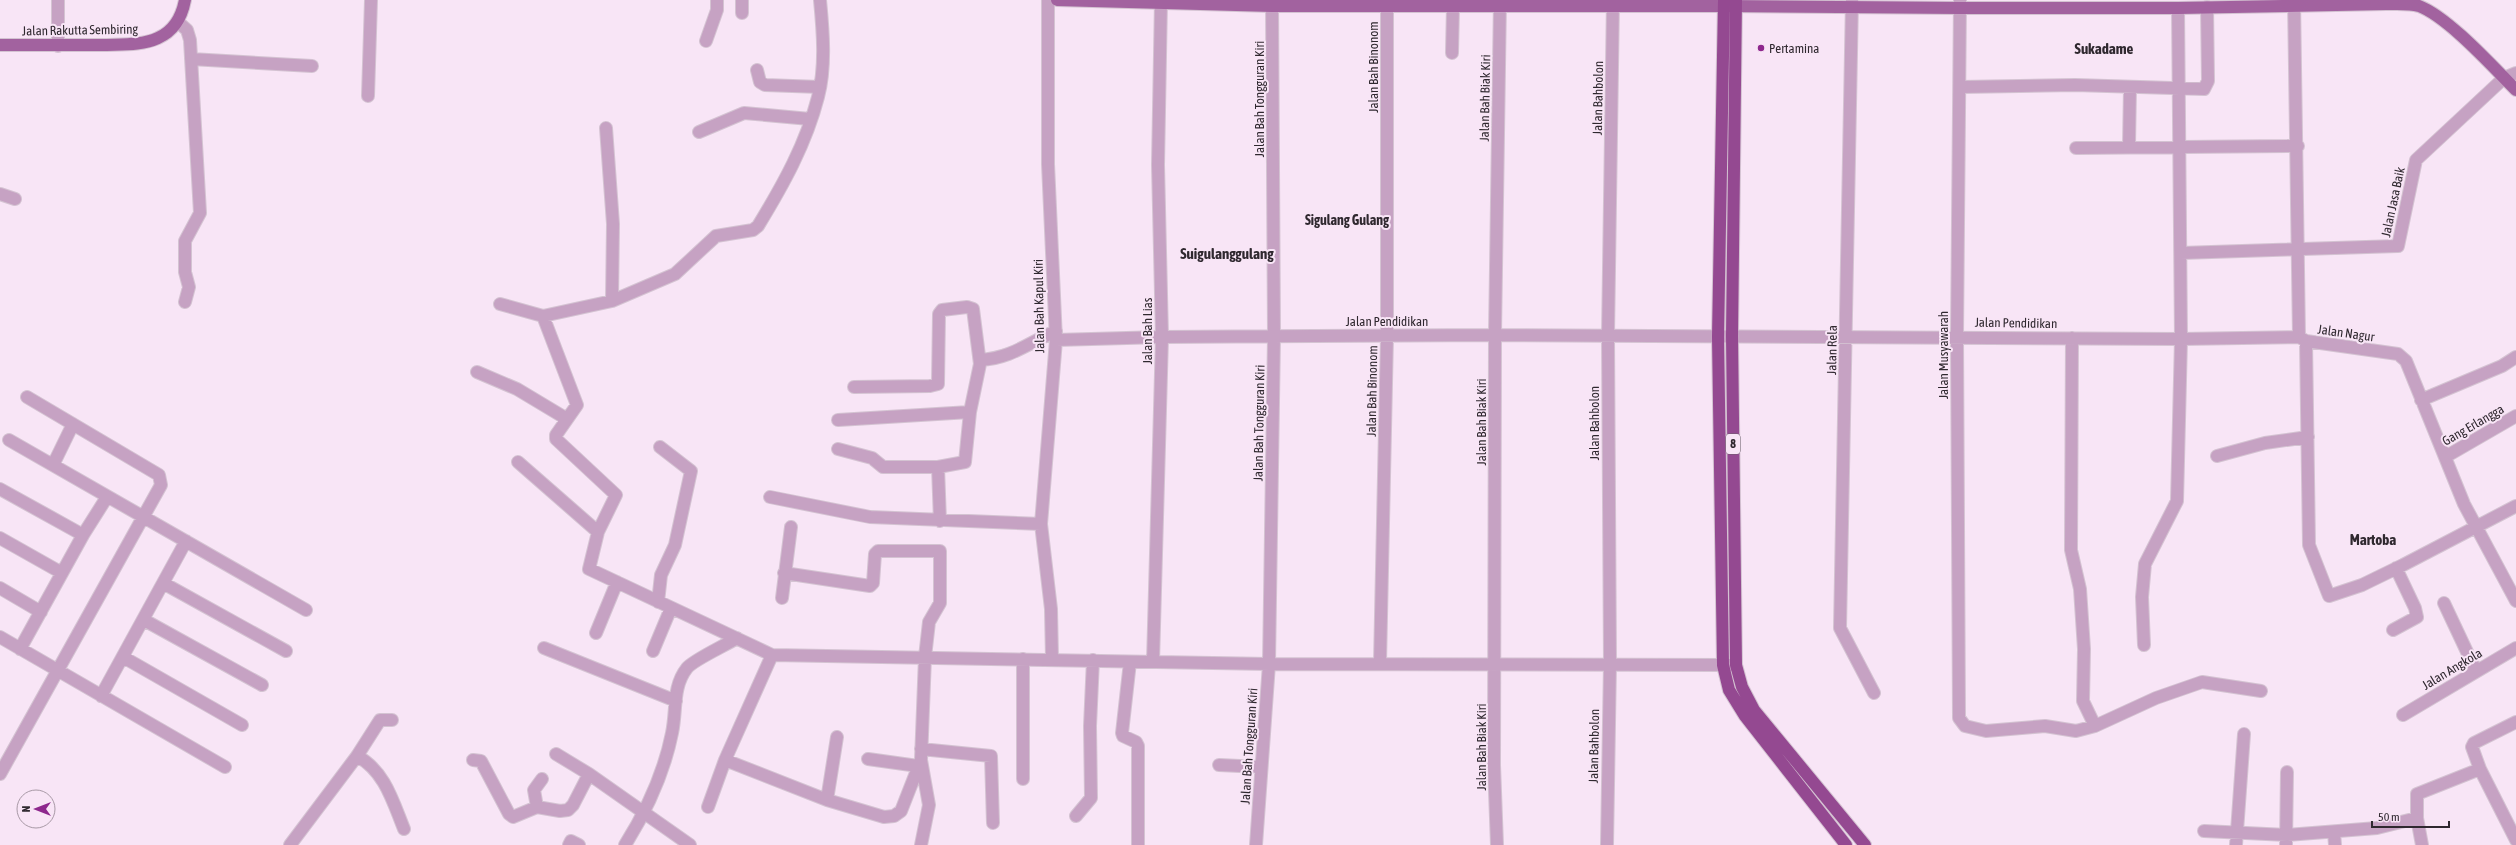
<svg xmlns="http://www.w3.org/2000/svg" width="2516" height="845" viewBox="0 0 2516 845" font-family="'Asap Condensed',sans-serif">
<style>
.lines{fill:none;stroke-linecap:round;stroke-linejoin:round}
.minor-casing{stroke:#d4c3d2;stroke-width:14}
.major-casing{stroke:#d4c3d2;stroke-width:14}
.highway-casing{stroke:#d4c3d2;stroke-width:14}
.minor{stroke:#c6a2c3;stroke-width:12}
.major{stroke:#a2629f;stroke-width:12}
.highway{stroke:#944991;stroke-width:12}
.poi-dot{fill:#8e278d;stroke:#f8e5f6;stroke-width:1.5}
.labels{text-anchor:middle;dominant-baseline:central;stroke-width:4;stroke-linejoin:round;paint-order:stroke}
.shield{fill:#f8e5f6;stroke:#6b616b;stroke-width:1}
.shield-label{font-size:12px;font-weight:bold;fill:#2f282f}
.street-label{font-size:13px;fill:#2f282f;stroke:#f8e5f6}
.poi-label{font-size:13px;fill:#2f282f;stroke:#f8e5f6;text-anchor:start}
.neighbourhood-label{font-size:14px;font-weight:bold;fill:#2f282f;stroke:#f8e5f6}
.quarter-label{font-size:15px;font-weight:bold;fill:#2f282f;stroke:#f8e5f6}
</style>
<rect width="100%" height="100%" fill="#f8e5f6"/>
<g class="lines">
<!-- minor casing -->
<g class="minor-casing">
<path id="minor" d="M58 0V46
M820 0C823 31 826 67 818 97 806 144 783 185 758 226L753 230 716 236 675 274 612 301 543 316 577 405 556 435V439L616 495 598 532 589 569 772 655 1269 664 1733 665
M1048 0V164L1056 340 1041 524 1051 609 1052 659
M1852 0 1840 628 1874 693
M1960 0 1957 336 1959 718 1965 726 1986 731 2045 726 2076 731 2095 726 2156 698 2202 682 2261 691
M2294 0 2299 337 2306 341 2391 353 2398 354 2406 361 2464 504 2516 601
M742 13V0
M178 22 187 30 190 40 200 213 185 241V272L189 287 185 302
M706 41 717 10V0
M1452 53 1453 6
M191 59 312 66
M757 70 760 82 765 85 820 87
M1961 87 2075 85 2204 89 2208 81 2207 7
M368 96 371 0
M606 128 613 224 612 301
M699 132 744 113 810 119
M2129 147 2130 87
M2076 148 2298 146
M0 194 15 199
M2181 253 2398 246 2416 160 2504 78 2516 73
M500 304 543 316
M2072 338 2071 550 2080 589 2084 649 2083 701 2095 726
M1056 340 1162 337 1495 335 2181 339 2299 337
M2306 341 2309 545 2329 596 2362 585 2403 565 2516 506
M980 360C1012 358 1028 343 1056 331
M477 372 517 389 567 419
M854 387 930 386 938 384 939 314 942 310 967 307 973 309 980 364 970 412 965 462 938 467 940 521
M2421 400 2502 366 2516 357
M838 420 970 412
M9 440 306 610
M838 449 872 458 883 467H938
M2217 456 2265 443 2308 437
M2445 457 2516 416
M518 462 598 532
M53 465 73 424
M0 489 83 535
M770 497 870 517 1041 524
M0 538 62 573
M784 573 870 586 873 583 875 554 878 551H940V603L929 622 925 657 921 760 929 805 921 845
M163 583 286 651
M0 588 41 612
M782 598 791 527
M658 602 661 575 675 545 691 471 660 447
M2444 603 2476 671
M144 620 262 685
M2393 630 2417 617 2415 608 2396 568
M596 633 617 582
M0 637 225 767
M2144 645 2142 597 2145 564 2177 501 2181 339 2178 8
M544 648 676 701
M20 649 83 535 107 497
M653 651 671 608
M123 657 242 725
M1130 662 1122 733 1123 736 1136 742 1138 746V845
M1153 662 1162 337 1158 165 1161 0
M1380 663 1387 336V0
M101 696 186 541
M2403 715 2516 648
M2516 722 2474 743 2472 747 2480 769 2516 840
M921 749 991 756 993 823
M556 754 589 774 690 845
M357 756C385 771 393 802 404 829
M868 759 918 766
M473 760 481 761 509 814 513 817 537 807 560 811 568 810 573 805 589 774
M725 760 827 800 884 817 894 816 901 811 921 760
M1219 765 1261 767
M0 774 161 485 159 475 27 397
M1023 779V659
M827 800 837 737
M537 807 534 790 542 779
M708 807 725 760 772 655
M1076 816 1091 798 1090 726 1093 660
M2204 831 2287 835 2377 828 2417 818
M2334 832 2335 845
M290 845 357 756 380 720H392
M569 845 571 841 579 845
M625 845C647 810 664 773 672 733 677 710 672 687 687 668 693 660 726 645 737 638
M1256 845 1269 664 1274 336 1272 0
M1497 845 1494 765 1495 335 1500 0
M1607 845 1610 663 1608 336 1613 0
M2236 845 2244 734
M2286 845 2287 772
M2422 845 2417 818V794L2480 769"/>
</g>
<!-- major casing -->
<g class="major-casing">
<path id="major" d="M1057 0 1272 6H1724L1960 8H2178L2386 4C2395 4 2410 3 2419 6 2448 17 2493 67 2516 90
M0 45C34 45 67 45 101 45 120 44 141 46 158 38 174 31 182 16 185 0"/>
</g>
<!-- highway casing -->
<g class="highway-casing">
<path id="highway" d="M1724 0 1718 337 1723 665 1729 690 1745 716 1846 845
M1736 0 1732 336 1736 665 1742 687 1754 710 1865 845"/>
</g>
<!-- minor -->
<use href="#minor" class="minor"/>
<!-- major -->
<use href="#major" class="major"/>
<!-- highway -->
<use href="#highway" class="highway"/>
</g>
<!-- markers -->
<circle class="poi-dot" cx="1761" cy="48" r="4"/>
<g class="labels">
<!-- shield labels -->
<rect class="shield" x="1726" y="434" width="14" height="20" rx="3"/>
<g class="shield-label">
<text x="1733" y="444">8</text>
</g>
<!-- street labels -->
<g class="street-label">
<text transform="translate(80 30) rotate(-1)">Jalan Rakutta Sembiring</text>
<text transform="translate(1373 67) rotate(-90)">Jalan Bah Binonom</text>
<text transform="translate(1485 98) rotate(-89)">Jalan Bah Biak Kiri</text>
<text transform="translate(1598 98) rotate(-89)">Jalan Bahbolon</text>
<text transform="translate(1259 99) rotate(-90)">Jalan Bah Tongguran Kiri</text>
<text transform="translate(2393 202) rotate(-78)">Jalan Jasa Baik</text>
<text transform="translate(1039 306) rotate(-91)">Jalan Bah Kapul Kiri</text>
<text x="1387" y="321">Jalan Pendidikan</text>
<text transform="translate(2016 323) rotate(1)">Jalan Pendidikan</text>
<text transform="translate(1147 331) rotate(-90)">Jalan Bah Lias</text>
<text transform="translate(2346 333) rotate(8)">Jalan Nagur</text>
<text transform="translate(1832 350) rotate(-89)">Jalan Rela</text>
<text transform="translate(1943 355) rotate(-90)">Jalan Musyawarah</text>
<text transform="translate(1372 391) rotate(-89)">Jalan Bah Binonom</text>
<text transform="translate(1481 422) rotate(-90)">Jalan Bah Biak Kiri</text>
<text transform="translate(1259 423) rotate(-89)">Jalan Bah Tongguran Kiri</text>
<text transform="translate(1594 423) rotate(-90)">Jalan Bahbolon</text>
<text transform="translate(2473 425) rotate(-30)">Gang Erlangga</text>
<text transform="translate(2452 669) rotate(-31)">Jalan Angkola</text>
<text transform="translate(1249 746) rotate(-86)">Jalan Bah Tongguran Kiri</text>
<text transform="translate(1594 746) rotate(-89)">Jalan Bahbolon</text>
<text transform="translate(1481 747) rotate(-90)">Jalan Bah Biak Kiri</text>
</g>
<!-- poi labels -->
<g class="poi-label">
<text x="1769" y="48">Pertamina</text>
</g>
<!-- neighbourhood labels -->
<g class="neighbourhood-label">
<text x="1347" y="220">Sigulang Gulang</text>
</g>
<!-- quarter labels -->
<g class="quarter-label">
<text x="2104" y="48">Sukadame</text>
<text x="1227" y="253">Suigulanggulang</text>
<text x="2373" y="539">Martoba</text>
</g>
</g>
<!-- north arrow -->
<g transform="translate(36 809) rotate(270)"><circle r="19" fill="#f8e5f6" stroke="#a899a6"/>
<path d="M0-3L7 15L0 10L-7 15Z" fill="#8e278d"/>
<text y="-6" font-size="11" font-weight="bold" text-anchor="middle" fill="#2f282f">N</text>
</g>
<!-- scale -->
<path d="M2372 821v6h77v-6" fill="none" stroke="#2f282f" stroke-width="2"/>
<text x="2378" y="821" font-size="12" fill="#2f282f" stroke="#f8e5f6" stroke-width="3" paint-order="stroke">50 m</text>
</svg>
